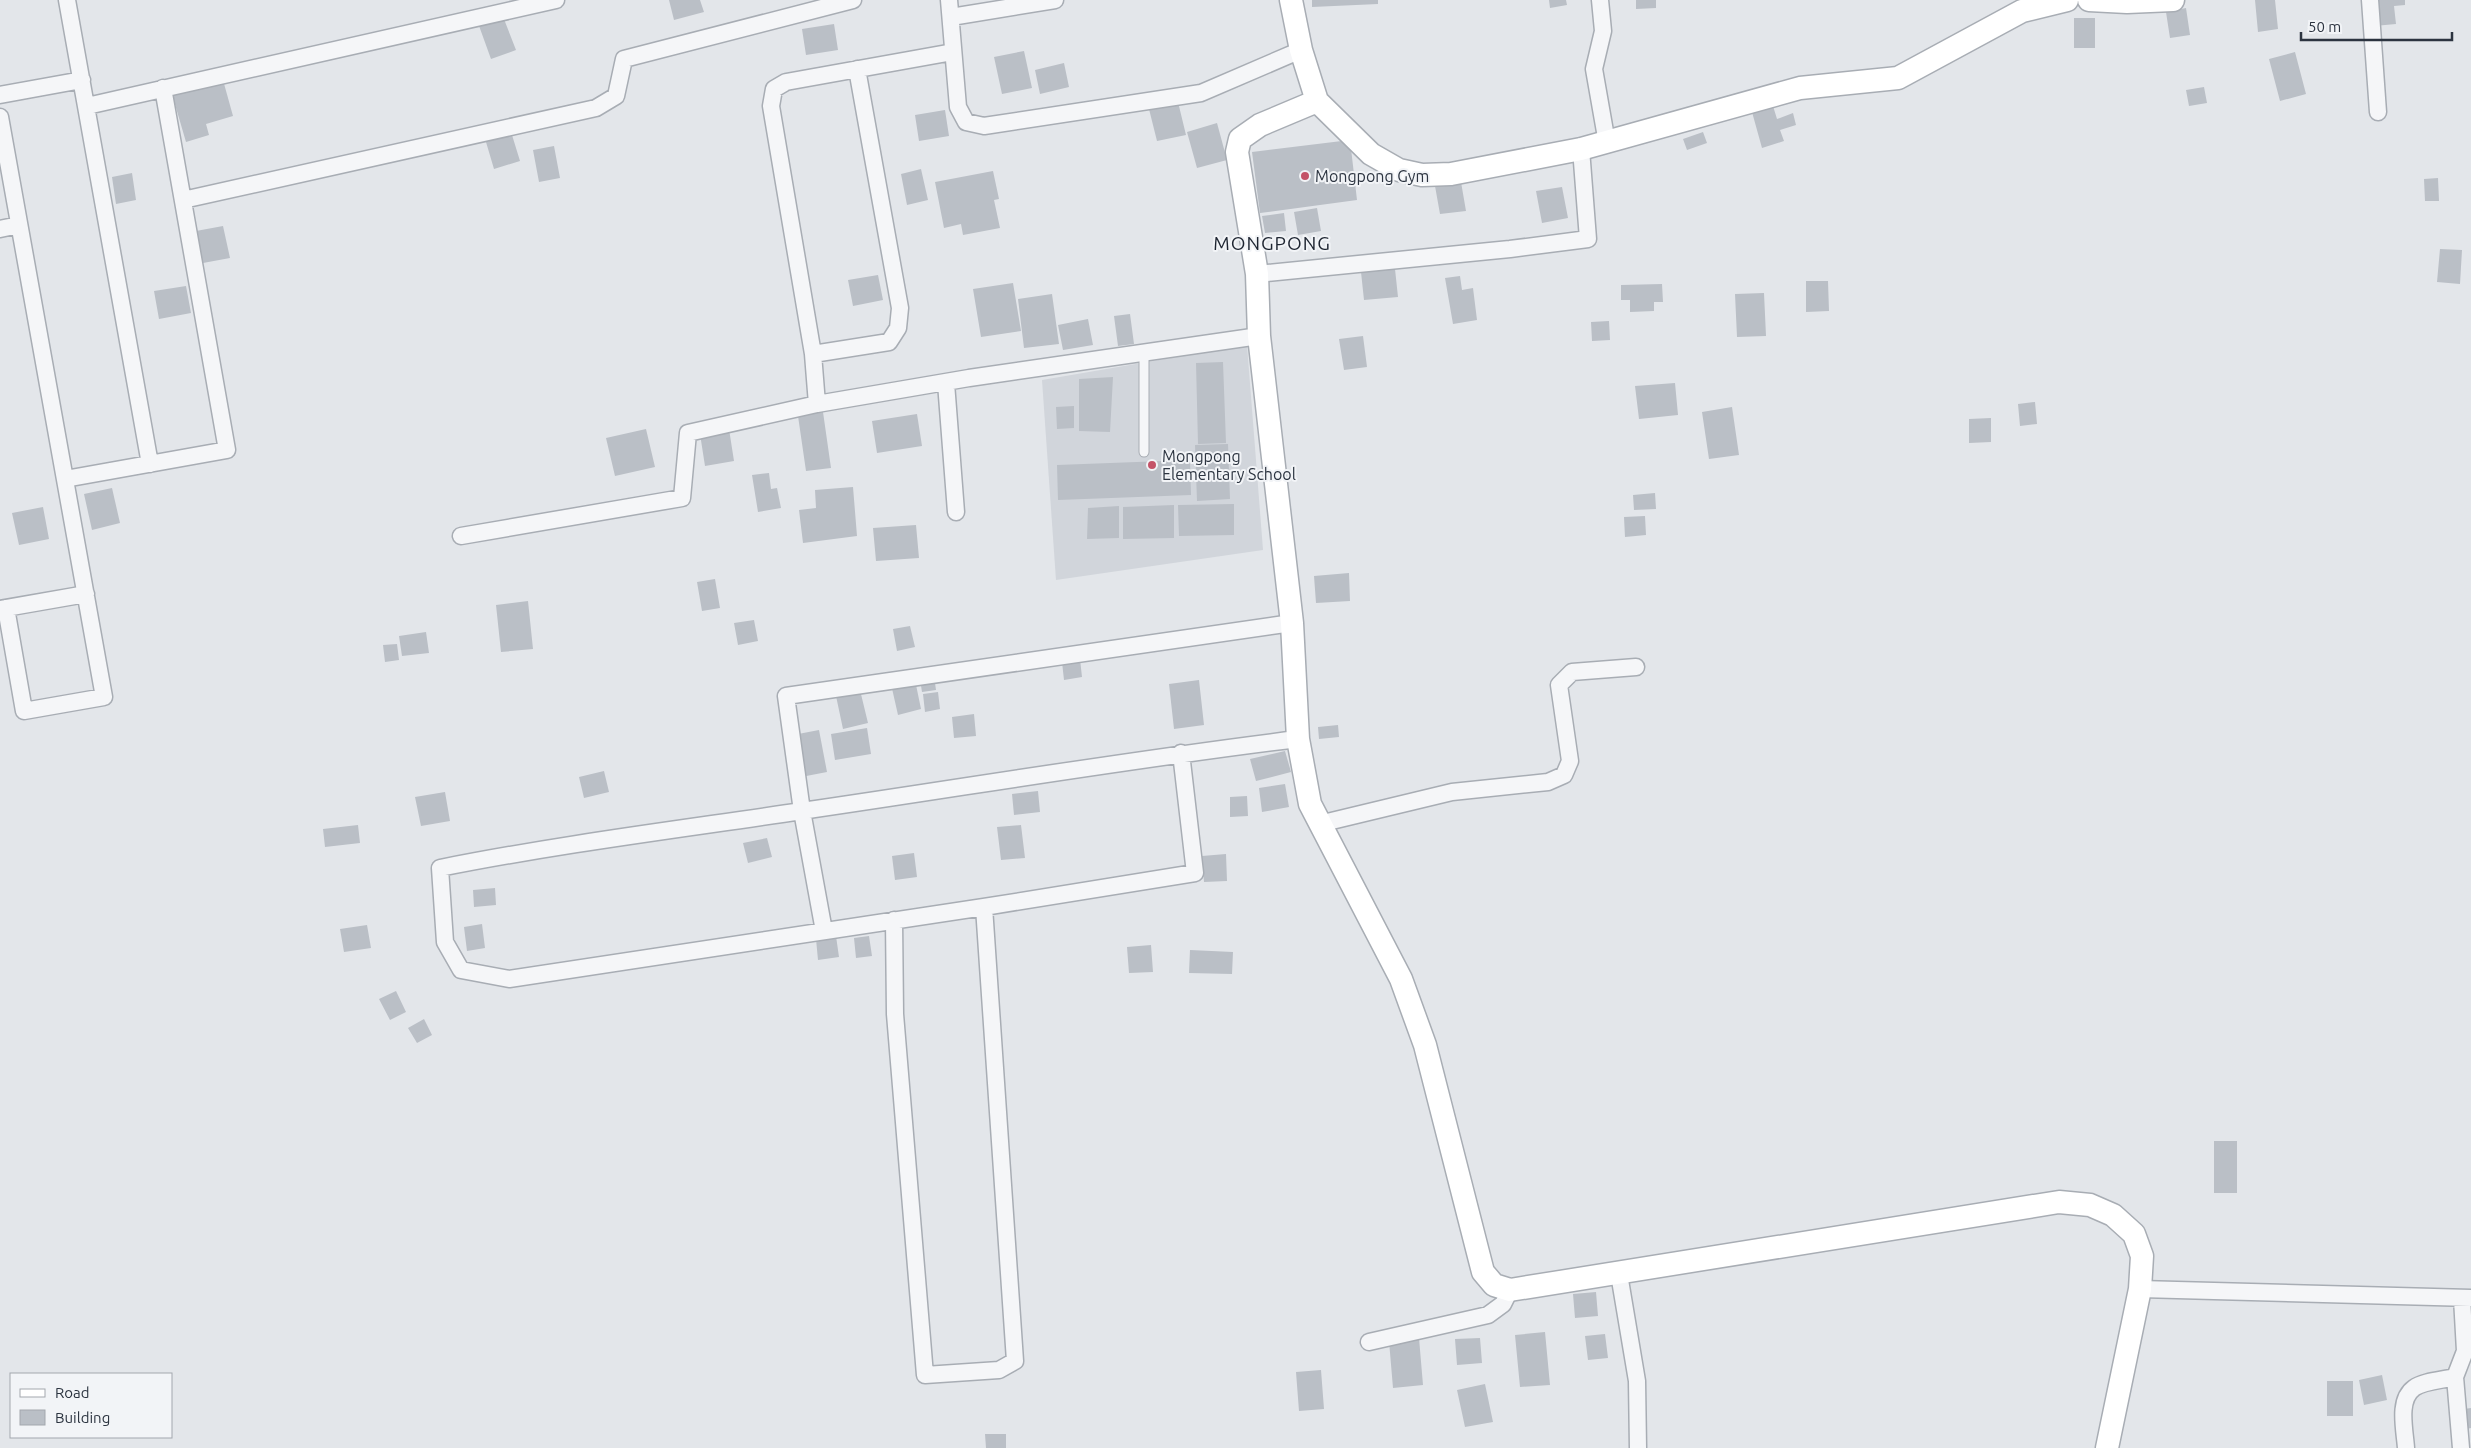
<svg xmlns="http://www.w3.org/2000/svg" width="2471" height="1448" viewBox="0 0 2471 1448" font-family="Ubuntu,sans-serif">
<style>
.built{fill:#d1d5db}
.building{fill:#babfc6}
.lines{fill:none;stroke-linecap:round;stroke-linejoin:round}
.lane-casing{stroke:#a8adb4;stroke-width:11}
.street-casing{stroke:#a8adb4;stroke-width:19}
.secondary-casing{stroke:#a8adb4;stroke-width:25}
.lane{stroke:#f5f6f8;stroke-width:9}
.street{stroke:#f5f6f8;stroke-width:16}
.secondary{stroke:#fff;stroke-width:22}
.poi-dot{fill:#c45368;stroke:#f2f4f7;stroke-width:2}
.labels{text-anchor:middle;dominant-baseline:central;stroke-width:4;stroke-linejoin:round;paint-order:stroke}
.poi-label{font-size:16px;fill:#2c3440;stroke:#f2f4f7;text-anchor:start}
.quarter-label{font-size:19px;letter-spacing:1px;fill:#1e2531;stroke:#f2f4f7}
</style>
<rect width="100%" height="100%" fill="#e3e6ea"/>
<!-- built -->
<path class="built" d="M1247 345 1263 550 1056 580 1042 380Z"/>
<!-- building -->
<path class="building" d="M669 0H700L704 12 674 20Z
M1312 0H1378V4L1312 7Z
M1549 0H1566L1567 5 1550 8Z
M1636 0H1656V8L1636 9Z
M2255 0H2275L2278 29 2258 32Z
M2372 0H2405V5L2394 6 2396 24 2374 26Z
M2186 8 2190 35 2170 38 2166 12Z
M502 14 516 50 491 59 478 23Z
M2074 18H2095V48H2074Z
M834 24 838 50 806 55 802 29Z
M1024 51 1032 88 1002 94 994 57Z
M2295 52 2306 94 2280 101 2269 59Z
M1064 63 1069 87 1040 94 1035 70Z
M223 80 233 116 206 124 209 135 186 142 172 94Z
M2204 87 2207 103 2189 106 2186 90Z
M1178 102 1186 135 1157 141 1149 109Z
M1773 106 1777 119 1793 113 1796 125 1780 130 1784 141 1762 148 1752 112Z
M945 110 949 136 919 141 915 115Z
M1217 123 1227 160 1197 168 1187 132Z
M1703 132 1707 143 1687 150 1683 139Z
M512 135 520 161 494 169 486 142Z
M1350 140 1357 200 1260 213 1252 152Z
M554 146 560 178 539 182 533 150Z
M921 169 928 200 907 205 901 174Z
M993 171 999 199 994 200 1000 228 963 235 961 224 944 228 935 182Z
M132 173 136 200 116 204 112 177Z
M2438 178 2439 201H2425L2424 179Z
M1461 182 1466 211 1440 214 1435 186Z
M1562 187 1568 218 1542 223 1536 191Z
M1317 208 1321 231 1298 235 1294 212Z
M1284 213 1286 231 1265 233 1262 216Z
M223 226 230 258 203 263 196 231Z
M2440 249 2462 250 2460 284 2437 282Z
M1395 269 1398 297 1364 300 1361 272Z
M878 275 883 300 853 306 848 280Z
M1460 276 1462 290 1473 288 1477 320 1453 324 1445 278Z
M1806 281H1828L1829 311 1806 312Z
M1013 283 1021 331 981 337 973 289Z
M1662 284 1663 302H1654V311L1630 312V300H1621V285Z
M186 286 191 313 159 319 154 291Z
M1764 293 1766 336 1737 337 1735 294Z
M1052 294 1059 344 1024 348 1018 299Z
M1130 314 1134 344 1118 346 1114 316Z
M1088 319 1093 345 1063 350 1058 325Z
M1609 321 1610 340 1592 341 1591 322Z
M1363 336 1367 367 1344 370 1339 339Z
M1223 362 1226 443 1198 444 1196 363Z
M1113 377 1110 432 1079 431V379Z
M1675 383 1678 415 1639 419 1635 386Z
M2035 402 2037 424 2020 426 2018 404Z
M1074 406V428L1057 429 1056 407Z
M1732 407 1739 455 1709 459 1702 412Z
M823 412 831 468 806 471 798 416Z
M917 414 922 446 877 453 872 421Z
M1991 418V442L1969 443V419Z
M646 429 655 467 615 476 606 438Z
M729 429 734 461 705 466 700 434Z
M1228 444 1230 499 1197 501 1195 445Z
M1190 460 1191 495 1058 500 1057 465Z
M769 473 771 489 777 488 781 508 758 512 752 475Z
M853 487 857 536 803 543 799 510 816 508 815 490Z
M112 488 120 523 92 530 84 494Z
M1655 493 1656 509 1634 510 1633 495Z
M1234 504V535L1179 536 1178 505Z
M1174 505V538L1123 539V507Z
M1119 506V538L1087 539 1088 508Z
M43 507 49 539 19 545 12 513Z
M1645 516 1646 535 1625 537 1624 517Z
M916 525 919 558 876 561 873 528Z
M1349 573 1350 601 1316 603 1314 576Z
M715 579 720 608 702 611 697 582Z
M528 601 533 649 501 652 496 605Z
M754 620 758 641 738 645 734 623Z
M910 626 915 647 897 651 893 629Z
M426 632 429 653 402 656 399 636Z
M397 644 399 660 385 662 383 645Z
M1080 659 1082 677 1064 680 1062 662Z
M934 676 936 690 922 692 920 679Z
M915 680 921 709 898 715 891 684Z
M1199 680 1204 725 1174 729 1169 684Z
M860 690 868 723 843 729 836 696Z
M938 692 940 709 925 712 923 694Z
M974 714 976 736 954 738 952 717Z
M1338 725 1339 737 1319 739 1318 727Z
M867 728 871 754 835 760 831 734Z
M819 730 827 772 801 777 793 735Z
M1285 751 1291 772 1256 781 1250 759Z
M604 771 609 792 584 798 579 777Z
M1285 784 1289 807 1262 812 1259 788Z
M1038 791 1040 812 1014 815 1012 794Z
M445 792 450 821 421 826 415 797Z
M1247 796 1248 816 1230 817V797Z
M358 825 360 843 325 847 323 829Z
M1021 825 1025 858 1001 860 997 827Z
M767 838 772 857 748 863 743 843Z
M914 853 917 877 895 880 892 856Z
M1226 854 1227 881 1204 882 1202 856Z
M495 888 496 905 474 907 473 890Z
M482 924 485 948 467 951 464 927Z
M367 925 371 948 344 952 340 929Z
M836 936 839 957 818 960 816 939Z
M869 936 872 956 856 958 854 938Z
M1151 945 1153 972 1129 973 1127 947Z
M1190 950 1233 952 1232 974 1189 973Z
M396 991 406 1012 390 1020 379 999Z
M424 1019 432 1035 417 1043 408 1028Z
M2214 1141H2237V1193H2214Z
M1596 1292 1598 1316 1575 1318 1573 1294Z
M1545 1332 1550 1385 1520 1387 1515 1335Z
M1605 1334 1608 1358 1588 1360 1585 1336Z
M1419 1338 1423 1385 1393 1388 1389 1341Z
M1480 1338 1482 1363 1457 1365 1455 1339Z
M1321 1370 1324 1409 1299 1411 1296 1372Z
M2382 1375 2387 1400 2364 1405 2359 1380Z
M2327 1381H2353V1416H2327Z
M1485 1384 1493 1422 1465 1427 1457 1390Z
M2471 1408V1428L2466 1429 2464 1409Z
M985 1434H1006V1448H986Z"/>
<g class="lines">
<!-- lane casing -->
<g class="lane-casing">
<path id="lane" d="M1144 354V452"/>
</g>
<!-- street casing -->
<g class="street-casing">
<path id="street" d="M67 0 150 464
M949 0 958 107 966 122 984 126 1201 93 1301 50
M1600 0 1603 31 1594 69 1607 143
M2370 0 2378 112
M951 17 1055 0
M0 95 82 80
M87 106 556 0
M0 117 104 697 24 711 6 608
M183 200 596 108 616 96 624 59 853 0
M0 229 19 225
M1257 274 1510 249 1588 239 1581 149
M813 354 889 342 898 328 900 308 857 69
M946 383 956 512
M817 404 813 354 771 106 774 89 786 82 953 52
M65 479 227 450 163 88
M461 536 682 498 688 433 817 404 969 378 1259 336
M0 609 86 594
M1181 753 1195 873 984 907 509 979 461 970 445 942 440 868C560 844 681 829 802 811 967 787 1132 759 1298 739
M1319 824 1452 792 1548 782 1564 775 1570 761 1559 685 1572 672 1636 667
M894 920 895 1014 925 1375 999 1370 1015 1361 984 907
M824 931 802 811 786 696 1292 623
M1619 1274 1637 1381 1638 1448
M2140 1289 2471 1298
M1369 1342 1488 1315 1503 1304 1510 1290
M2455 1377 2465 1351 2462 1298
M2406 1448C2405 1431 2397 1400 2414 1388 2423 1381 2444 1380 2455 1377L2461 1448"/>
</g>
<!-- secondary casing -->
<g class="secondary-casing">
<path id="secondary" d="M1291 0 1301 50 1317 101 1371 154 1399 170 1422 175 1451 174 1581 149 1800 88 1898 78 2022 11 2067 0
M2089 0 2127 2 2173 0
M1317 101 1260 125 1240 139 1237 152 1257 274 1259 336 1292 623 1298 739 1310 804 1401 979 1425 1045 1483 1272 1494 1285 1510 1290 2059 1202 2090 1205 2113 1215 2134 1234 2142 1256 2140 1289 2107 1448"/>
</g>
<!-- lane -->
<use href="#lane" class="lane"/>
<!-- street -->
<use href="#street" class="street"/>
<!-- secondary -->
<use href="#secondary" class="secondary"/>
</g>
<!-- markers -->
<g class="poi-dot">
<circle cx="1305" cy="176" r="5"/>
<circle cx="1152" cy="465" r="5"/>
</g>
<g class="labels">
<!-- poi labels -->
<g class="poi-label">
<text x="1315" y="176">Mongpong Gym</text>
<text x="1162" y="456">Mongpong<tspan x="1162" dy="18">Elementary School</tspan></text>
</g>
<!-- quarter labels -->
<g class="quarter-label">
<text x="1272" y="243">MONGPONG</text>
</g>
</g>
<!-- legend -->
<rect x="10" y="1373" width="162" height="65" fill="#f2f4f7" stroke="#a3a7ae"/>
<rect x="20" y="1389" width="25" height="8" fill="#ffffff" stroke="#a3a7ae"/>
<text x="55" y="1398" font-size="15" fill="#2c3440">Road</text>
<rect x="20" y="1410" width="25" height="15" fill="#babfc6" stroke="#a3a7ae"/>
<text x="55" y="1423" font-size="15" fill="#2c3440">Building</text>
<!-- scale -->
<path d="M2301 32v8h151v-8" fill="none" stroke="#2c3440" stroke-width="2.5"/>
<text x="2308" y="32" font-size="15" fill="#2c3440" stroke="#f2f4f7" stroke-width="4" paint-order="stroke">50 m</text>
</svg>
